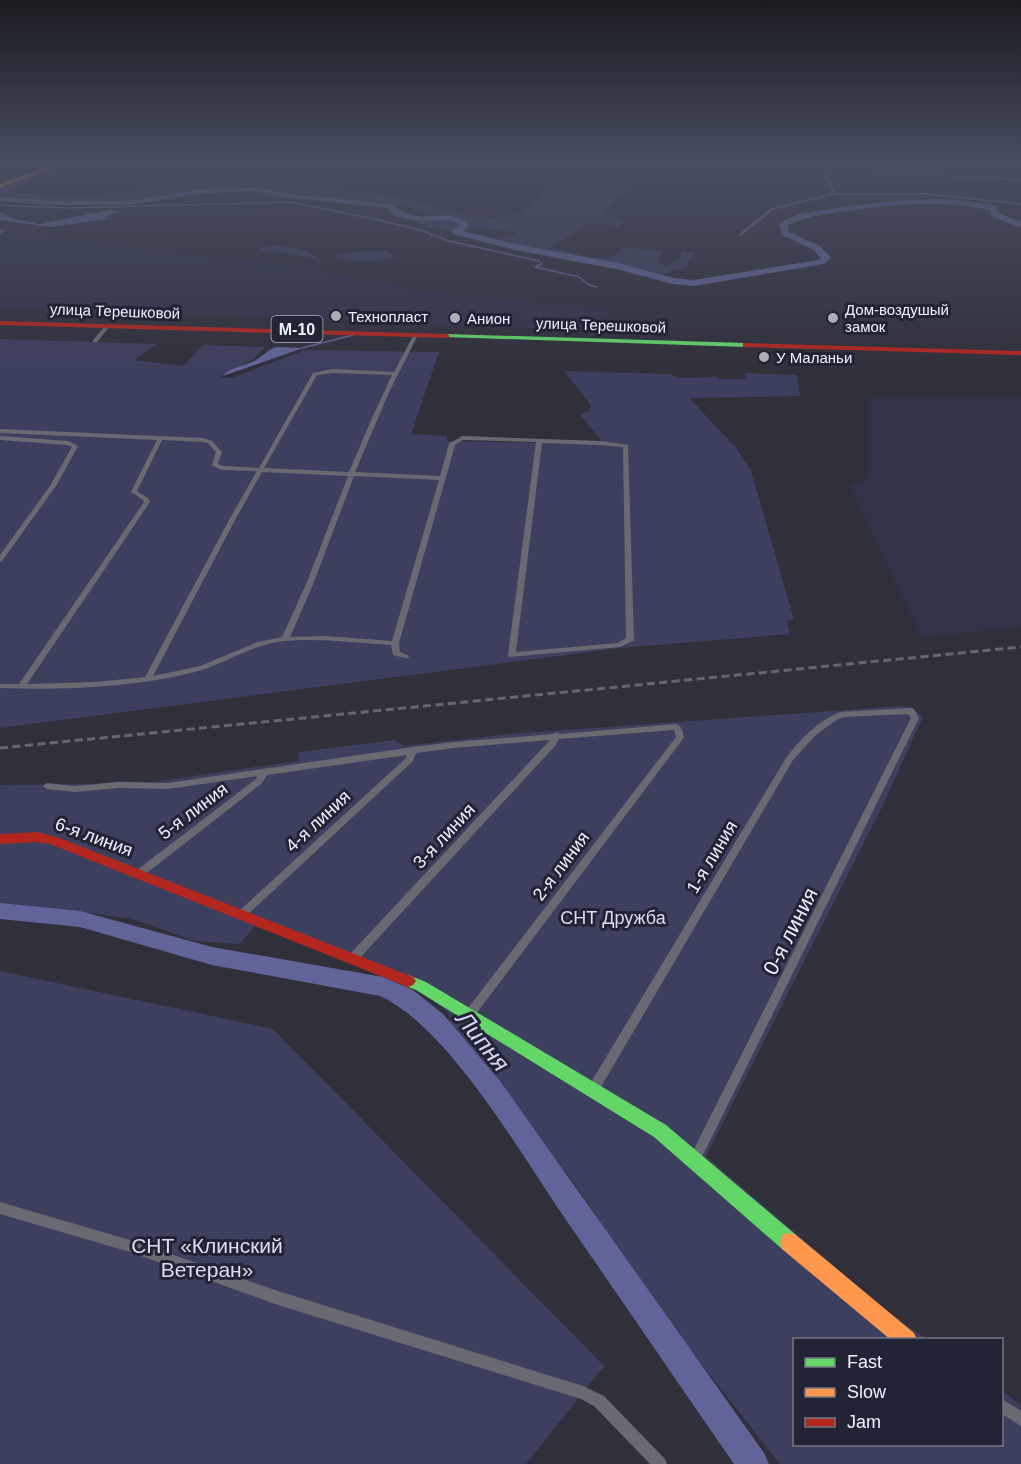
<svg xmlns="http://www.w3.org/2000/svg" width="1021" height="1464" viewBox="0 0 1021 1464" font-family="Helvetica,sans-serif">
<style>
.built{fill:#323349}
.green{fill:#3d3f5e}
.water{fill:#616499}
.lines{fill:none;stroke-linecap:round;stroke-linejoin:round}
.stream{stroke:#616499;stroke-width:1.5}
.river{fill:#616499;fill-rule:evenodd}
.street{fill:#696a71;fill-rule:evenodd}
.fast{fill:#63d668;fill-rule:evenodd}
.slow{fill:#ff974d;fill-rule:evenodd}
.jam{fill:#b3261e;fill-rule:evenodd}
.rail{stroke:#66676e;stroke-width:3;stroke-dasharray:8 4.5;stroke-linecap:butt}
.poi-dot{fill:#adadb8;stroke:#222334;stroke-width:2}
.labels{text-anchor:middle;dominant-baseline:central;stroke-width:6;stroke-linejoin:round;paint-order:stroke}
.far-poi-label{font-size:15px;fill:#f0f1fc;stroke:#222334;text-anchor:start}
.far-street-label{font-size:15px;fill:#f0f1fc;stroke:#222334}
.shield{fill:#222334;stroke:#b2b3c0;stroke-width:1.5}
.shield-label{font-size:16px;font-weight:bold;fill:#f0f1fc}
.street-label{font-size:18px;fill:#f0f1fc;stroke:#222334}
.park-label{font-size:18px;fill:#dcdeef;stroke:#222334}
.near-street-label{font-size:21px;fill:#f0f1fc;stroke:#222334}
.near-park-label{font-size:21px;fill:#dcdeef;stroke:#222334}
.near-water-label{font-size:24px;font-style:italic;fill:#d3d7fa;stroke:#222334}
</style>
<rect width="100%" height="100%" fill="#30303a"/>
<!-- built -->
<path class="built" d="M2 233 287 265 396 285 395 287 411 290 608 309 610 331 406 325 401 323H385L371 318 363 324 357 323 354 321 311 319 307 315H282L280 317 0 308V235Z
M869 398H1021V627L921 637 850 486 869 477Z"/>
<!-- green -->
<path class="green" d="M52 164H81L26 183 8 192 38 195H103L170 182 278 178 402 198 469 216 495 218 521 212 577 164H636L633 171 638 176 626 192 600 214 618 218 623 222 619 228 601 223 587 224 552 246C561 252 597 260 608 258 615 256 619 252 624 247L662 251 658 263 666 266 681 258V252H695L685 268C664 274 643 282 622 270V267L554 253 516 251 506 248 509 243 500 240 499 237 514 236 517 231 472 229 465 232H456L428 228 417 223V219L436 217V215L400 205 350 207V204L345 202 273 198 256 193 215 191 178 196 177 199C118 205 58 209 0 201V183Z
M278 245 308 251 322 261 298 255 262 251 261 248Z
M362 251H386L396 257C378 262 354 263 335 258L338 255Z
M0 339 157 344 135 360 183 366 203 345 265 347 254 359 220 376 223 378 234 377 306 350 439 352 411 434 447 436V441L604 444 581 416V414L589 411 591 405 564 371 670 374 679 378 717 377 719 379H746L745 373 797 375 800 396 689 398 736 448 751 471 794 620H787L790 634 620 648 0 728Z
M900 706 911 707 923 717 883 805 706 1156 885 1310 926 1339 794 1340V1444H1002V1391L1021 1405V1464H780L658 1309 576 1186 493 1075 451 1026 448 1012 414 986 256 925 240 944 195 941 133 919 67 910 0 905V785L95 784 119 781 152 782 298 761 299 752 394 740 404 746 510 734Z
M0 971 273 1029 604 1366 526 1464H0Z"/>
<!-- water -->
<path class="water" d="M109 210 120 211 104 217 109 219 50 227 0 220V212L15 219 39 224Z
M276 347 303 348 223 376C227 369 242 366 252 362 261 358 267 350 276 347Z"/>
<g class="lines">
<!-- stream -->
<path class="stream" d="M0 205 67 208 290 202 374 219 420 230 449 241 539 261 542 264 535 267 579 277 589 285 597 287
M302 348 353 335"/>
<!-- river -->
<path class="river" d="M252 187 291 194 391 204C400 209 402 214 416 216 434 219 451 210 467 223V227L463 231 515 244 622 264 673 278 694 280 818 260 821 258 814 250 782 235 780 224C794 212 819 211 837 208 890 200 943 194 997 206L998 213 1021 222V228L991 216 990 210C942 200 895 204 847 211 827 214 807 216 788 225L789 232 820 246 831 258 824 264 694 286 672 284 621 270 515 250 453 234 452 232 459 224 447 220 417 221 392 215 388 208 291 198 252 191 195 194 129 205H54L0 201V197L54 201H129L195 190Z
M0 903 80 911 212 947 383 977 413 990 443 1014 500 1081 764 1453 769 1464H734C677 1382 621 1299 564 1217 520 1153 449 1028 380 996L212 965 80 927 0 919Z"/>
<!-- street -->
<path class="street" d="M828 168 1021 179V181L830 170 827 173 835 193H929L1021 203V205L929 195H834L773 210 741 236H739V234L771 208 832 193 823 173Z
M2 229 5 230 0 234V231Z
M106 325 110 326 97 342H93V340Z
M414 334 418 335 390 390 355 472 440 476 449 444 462 436 601 441 628 445 634 639 633 641 620 647 509 657 508 655 536 442 463 440 455 445 399 643 400 652 409 656 408 658H405L393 655 391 645C354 643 315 637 277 642 247 647 221 666 191 673 129 688 64 690 0 688V684H19L144 502 143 500 131 492 157 440 0 433V429L203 438 212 441 222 452 218 464 223 466 259 468 313 373 332 369 394 372ZM332 373 392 375 372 418 349 472 264 468 317 375ZM162 440 203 442 208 443 216 452 212 465 213 466 222 470 257 471 229 520 145 677 96 682 27 684 150 502 148 498 137 491ZM542 443 601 445 623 447 626 638 618 643 516 652ZM262 472 348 476 307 582 282 637 258 642 200 666 153 676 235 520ZM354 476 439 480 392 641 326 636 290 637 314 582Z
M0 436 68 441 78 446 56 486 2 561 0 562V555L50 486 72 447 67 445 0 440Z
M911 708 914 709 919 718 699 1163 695 1165 691 1163 689 1159 691 1155 911 718 908 714 844 717 838 719 817 734 793 760 598 1092 594 1093 590 1092 588 1088 590 1084 786 758C800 739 818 721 840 712Z
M676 724C682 726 683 732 684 737L683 739 473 1018 469 1020 465 1018 464 1015 465 1012 676 737 674 730 559 739 555 746 357 961 353 962 349 961 348 958 349 955 550 740 454 748 416 753 413 761 245 917 242 918 239 917 237 914 239 911 406 758 407 755 267 775 262 783 143 876 140 877 137 876 135 873 137 870 256 779 257 776 168 789 119 788 75 792 47 789 43 786 47 783 75 786 119 782 168 783 413 747 454 742 553 734 557 732 560 734Z
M0 1202 130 1240 278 1291 583 1386 604 1396 665 1459 667 1464H650L594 1406 581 1399 278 1305 130 1252 0 1214Z
M1002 1399 1021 1411V1426L1002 1414Z"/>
<!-- fast -->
<path class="fast" d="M447 334 746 343 750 345 746 347 445 337V335Z
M408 975 426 982 666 1125 796 1235 798 1242 796 1249 789 1251 782 1249 654 1137 416 990 403 985 400 981 403 977Z"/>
<!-- slow -->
<path class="slow" d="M57 164H64L0 188V184Z
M789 1233 796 1235 914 1333 917 1340H891L782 1249 780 1242 782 1235Z"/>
<!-- jam -->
<path class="jam" d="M0 321 447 334 450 336 447 338 0 325Z
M743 343 1021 351V355L746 347H743Z
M37 832 57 837 413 977 416 981 413 985 408 987 403 985 50 844 37 842 0 844V834Z"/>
<!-- rail -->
<path class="rail" d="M0 748 1021 647"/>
</g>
<!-- sky -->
<linearGradient id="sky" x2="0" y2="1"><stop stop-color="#1a1a20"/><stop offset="0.44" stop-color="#484e60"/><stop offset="1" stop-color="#484e60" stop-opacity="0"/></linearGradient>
<rect width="1021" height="369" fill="url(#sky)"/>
<!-- markers -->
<g class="poi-dot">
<circle cx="336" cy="316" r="6"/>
<circle cx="455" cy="318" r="6"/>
<circle cx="833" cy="318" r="6"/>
<circle cx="764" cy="357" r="6"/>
</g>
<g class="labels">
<!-- far-poi labels -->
<g class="far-poi-label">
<text x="845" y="309">Дом-воздушый<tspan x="845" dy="17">замок</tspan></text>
<text x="348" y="316">Технопласт</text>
<text x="467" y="318">Анион</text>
<text x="776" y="357">У Маланьи</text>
</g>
<!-- far-street labels -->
<g class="far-street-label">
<text transform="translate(115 311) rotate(2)">улица Терешковой</text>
<text transform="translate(601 325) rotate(2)">улица Терешковой</text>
</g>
<!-- shield labels -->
<rect class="shield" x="271.5" y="316" width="51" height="26" rx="4.5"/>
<g class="shield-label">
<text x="297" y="329">М-10</text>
</g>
<!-- street labels -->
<g class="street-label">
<text transform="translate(193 811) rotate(-37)">5-я линия</text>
<text transform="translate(318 821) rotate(-43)">4-я линия</text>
<text transform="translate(444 836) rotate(-47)">3-я линия</text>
<text transform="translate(94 837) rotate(20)">6-я линия</text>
<text transform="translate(712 857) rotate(-59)">1-я линия</text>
<text transform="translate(561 866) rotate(-53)">2-я линия</text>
</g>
<!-- park labels -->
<g class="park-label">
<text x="613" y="918">СНТ Дружба</text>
</g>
<!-- near-street labels -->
<g class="near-street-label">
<text transform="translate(790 931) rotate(-63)">0-я линия</text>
</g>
<!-- near-park labels -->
<g class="near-park-label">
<text x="207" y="1245">СНТ «Клинский<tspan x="207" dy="24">Ветеран»</tspan></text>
</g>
<!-- near-water labels -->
<g class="near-water-label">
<text transform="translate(483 1041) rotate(51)">Липня</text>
</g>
</g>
<!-- legend -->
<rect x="793" y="1338" width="210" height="108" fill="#222334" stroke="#747584" stroke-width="1.5"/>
<rect x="805" y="1358" width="30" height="9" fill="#63d668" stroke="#747584" stroke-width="1.5"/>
<text x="847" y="1368" font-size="18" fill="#f0f1fc">Fast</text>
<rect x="805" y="1388" width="30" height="9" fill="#ff974d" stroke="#747584" stroke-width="1.5"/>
<text x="847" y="1398" font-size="18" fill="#f0f1fc">Slow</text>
<rect x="805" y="1418" width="30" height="9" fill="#b3261e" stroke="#747584" stroke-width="1.5"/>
<text x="847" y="1428" font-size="18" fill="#f0f1fc">Jam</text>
</svg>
